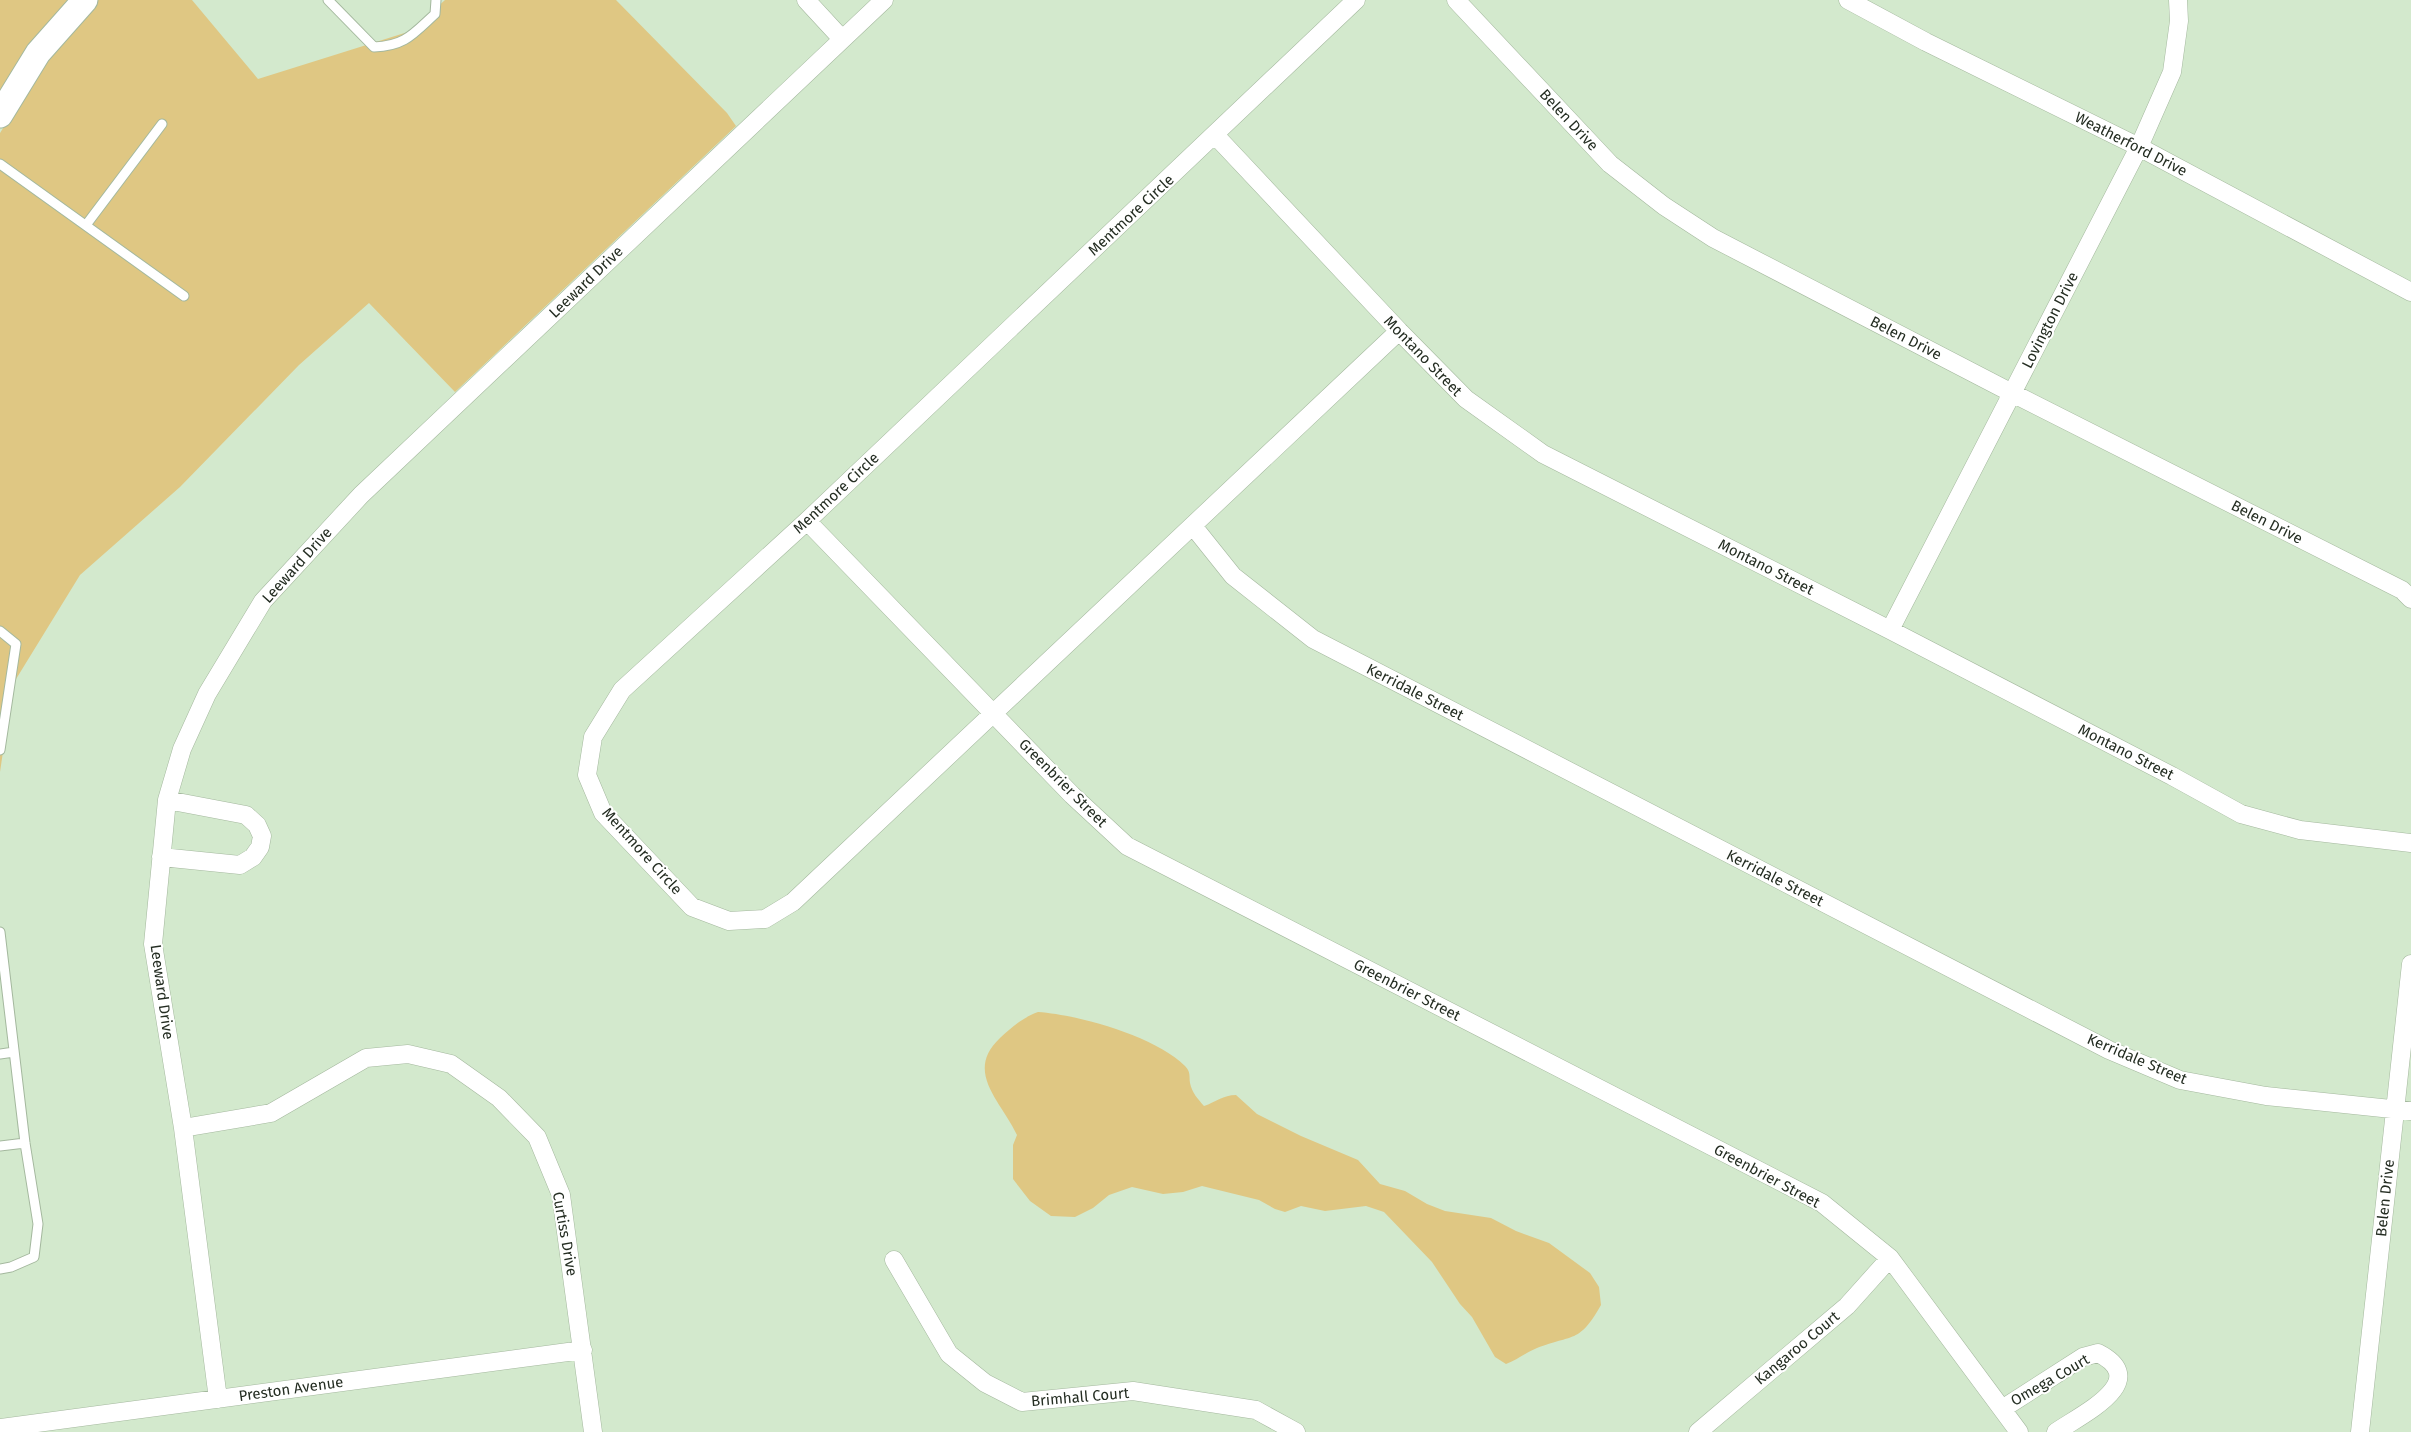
<svg xmlns="http://www.w3.org/2000/svg" width="2411" height="1432" viewBox="0 0 2411 1432" font-family="'Fira Sans',sans-serif">
<style>
.green{fill:#dfc783}
.lines{fill:none;stroke-linecap:round;stroke-linejoin:round}
.lane-casing{stroke:#a4b89e;stroke-width:11}
.street-casing{stroke:#a4b89e;stroke-width:19}
.secondary-casing{stroke:#a4b89e;stroke-width:27}
.lane{stroke:#fff;stroke-width:9}
.street{stroke:#fff;stroke-width:18}
.secondary{stroke:#fff;stroke-width:25}
.labels{text-anchor:middle;dominant-baseline:central;stroke-width:4;stroke-linejoin:round;paint-order:stroke}
.street-label{font-size:15px;fill:#242d22;stroke:#fff}
</style>
<rect width="100%" height="100%" fill="#d3e9cd"/>
<!-- green -->
<path class="green" d="M0 0H72L0 96Z
M98 0H192L258 79 411 31 445 0H616L727 113 736 126 455 392 369 303 299 365 180 487 80 575 13 684 0 772V133L47 58Z
M1038 1012C1079 1015 1155 1036 1185 1066 1191 1072 1189 1076 1190 1083 1192 1093 1198 1099 1204 1106 1216 1102 1223 1095 1236 1095L1257 1114 1301 1136 1358 1160 1380 1184 1405 1191 1427 1204 1445 1211 1491 1218 1516 1231 1549 1243 1590 1273 1599 1287 1601 1305C1579 1344 1573 1334 1537 1348 1527 1352 1517 1360 1506 1364L1495 1357 1472 1317 1460 1304 1432 1262 1384 1212 1366 1206 1325 1211 1301 1206 1285 1212 1275 1209 1259 1200 1202 1186 1183 1192 1163 1194 1132 1187 1109 1195 1093 1208 1075 1217 1051 1216 1030 1201 1013 1179V1145L1017 1135C1001 1101 964 1072 1000 1038 1012 1027 1022 1018 1038 1012Z"/>
<g class="lines">
<!-- lane casing -->
<g class="lane-casing">
<path id="lane" d="M328 0 374 47C405 46 413 34 435 14L436 0
M0 164 184 296
M86 225 162 124
M0 631 16 644 0 750
M0 932 25 1143 38 1224 34 1257 11 1267 0 1269
M0 1054 14 1052
M0 1146 25 1143"/>
</g>
<!-- street casing -->
<g class="street-casing">
<path id="street" d="M806 0 842 39
M1356 0 807 521 622 690 593 737 587 775 603 813 692 907 729 921 765 919 793 902 1399 331
M1456 0 1610 164 1664 206 1713 238 2012 393 2402 590 2411 599
M1848 0 1926 42 2139 147 2411 292
M1215 135 1399 331 1466 399 1543 454 1890 630 2172 776 2241 814 2300 830 2411 843
M807 521 1072 795 1127 846 1822 1203 1890 1258 2019 1432
M1193 526 1233 576 1313 639 2109 1050 2180 1080 2266 1096 2411 1111
M1890 630 2139 147 2172 72 2179 21 2178 0
M161 857 240 865 253 857 260 847 262 836 257 825 246 815 167 800
M183 1128 271 1113 366 1058 408 1054 451 1064 499 1098 537 1137 561 1195 593 1432
M894 1260 949 1354 985 1383 1022 1402 1133 1391 1256 1410 1296 1432
M218 1399 183 1128 153 944 167 800 182 749 207 694 263 601 361 495 884 0
M2002 1409 2083 1357 2098 1353C2153 1381 2082 1414 2056 1432
M0 1428 583 1350
M1698 1432 1847 1306 1890 1258
M2360 1432 2411 964"/>
</g>
<!-- secondary casing -->
<g class="secondary-casing">
<path id="secondary" d="M0 115 38 53 85 0"/>
</g>
<!-- lane -->
<use href="#lane" class="lane"/>
<!-- street -->
<use href="#street" class="street"/>
<!-- secondary -->
<use href="#secondary" class="secondary"/>
</g>
<g class="labels">
<!-- street labels -->
<g class="street-label">
<text transform="translate(1569 120) rotate(47)">Belen Drive</text>
<text transform="translate(2131 144) rotate(27)">Weatherford Drive</text>
<text transform="translate(1131 215) rotate(-43)">Mentmore Circle</text>
<text transform="translate(586 282) rotate(-44)">Leeward Drive</text>
<text transform="translate(2050 320) rotate(-63)">Lovington Drive</text>
<text transform="translate(1906 338) rotate(27)">Belen Drive</text>
<text transform="translate(1423 356) rotate(46)">Montano Street</text>
<text transform="translate(836 493) rotate(-43)">Mentmore Circle</text>
<text transform="translate(2267 522) rotate(27)">Belen Drive</text>
<text transform="translate(297 565) rotate(-48)">Leeward Drive</text>
<text transform="translate(1766 567) rotate(27)">Montano Street</text>
<text transform="translate(1415 692) rotate(27)">Kerridale Street</text>
<text transform="translate(2126 752) rotate(27)">Montano Street</text>
<text transform="translate(1063 783) rotate(45)">Greenbrier Street</text>
<text transform="translate(642 851) rotate(48)">Mentmore Circle</text>
<text transform="translate(1775 878) rotate(27)">Kerridale Street</text>
<text transform="translate(1407 990) rotate(27)">Greenbrier Street</text>
<text transform="translate(162 992) rotate(82)">Leeward Drive</text>
<text transform="translate(2137 1059) rotate(23)">Kerridale Street</text>
<text transform="translate(1767 1176) rotate(28)">Greenbrier Street</text>
<text transform="translate(2385 1198) rotate(-84)">Belen Drive</text>
<text transform="translate(565 1234) rotate(80)">Curtiss Drive</text>
<text transform="translate(1797 1348) rotate(-40)">Kangaroo Court</text>
<text transform="translate(2050 1380) rotate(-30)">Omega Court</text>
<text transform="translate(291 1389) rotate(-8)">Preston Avenue</text>
<text transform="translate(1080 1397) rotate(-5)">Brimhall Court</text>
</g>
</g>
</svg>
